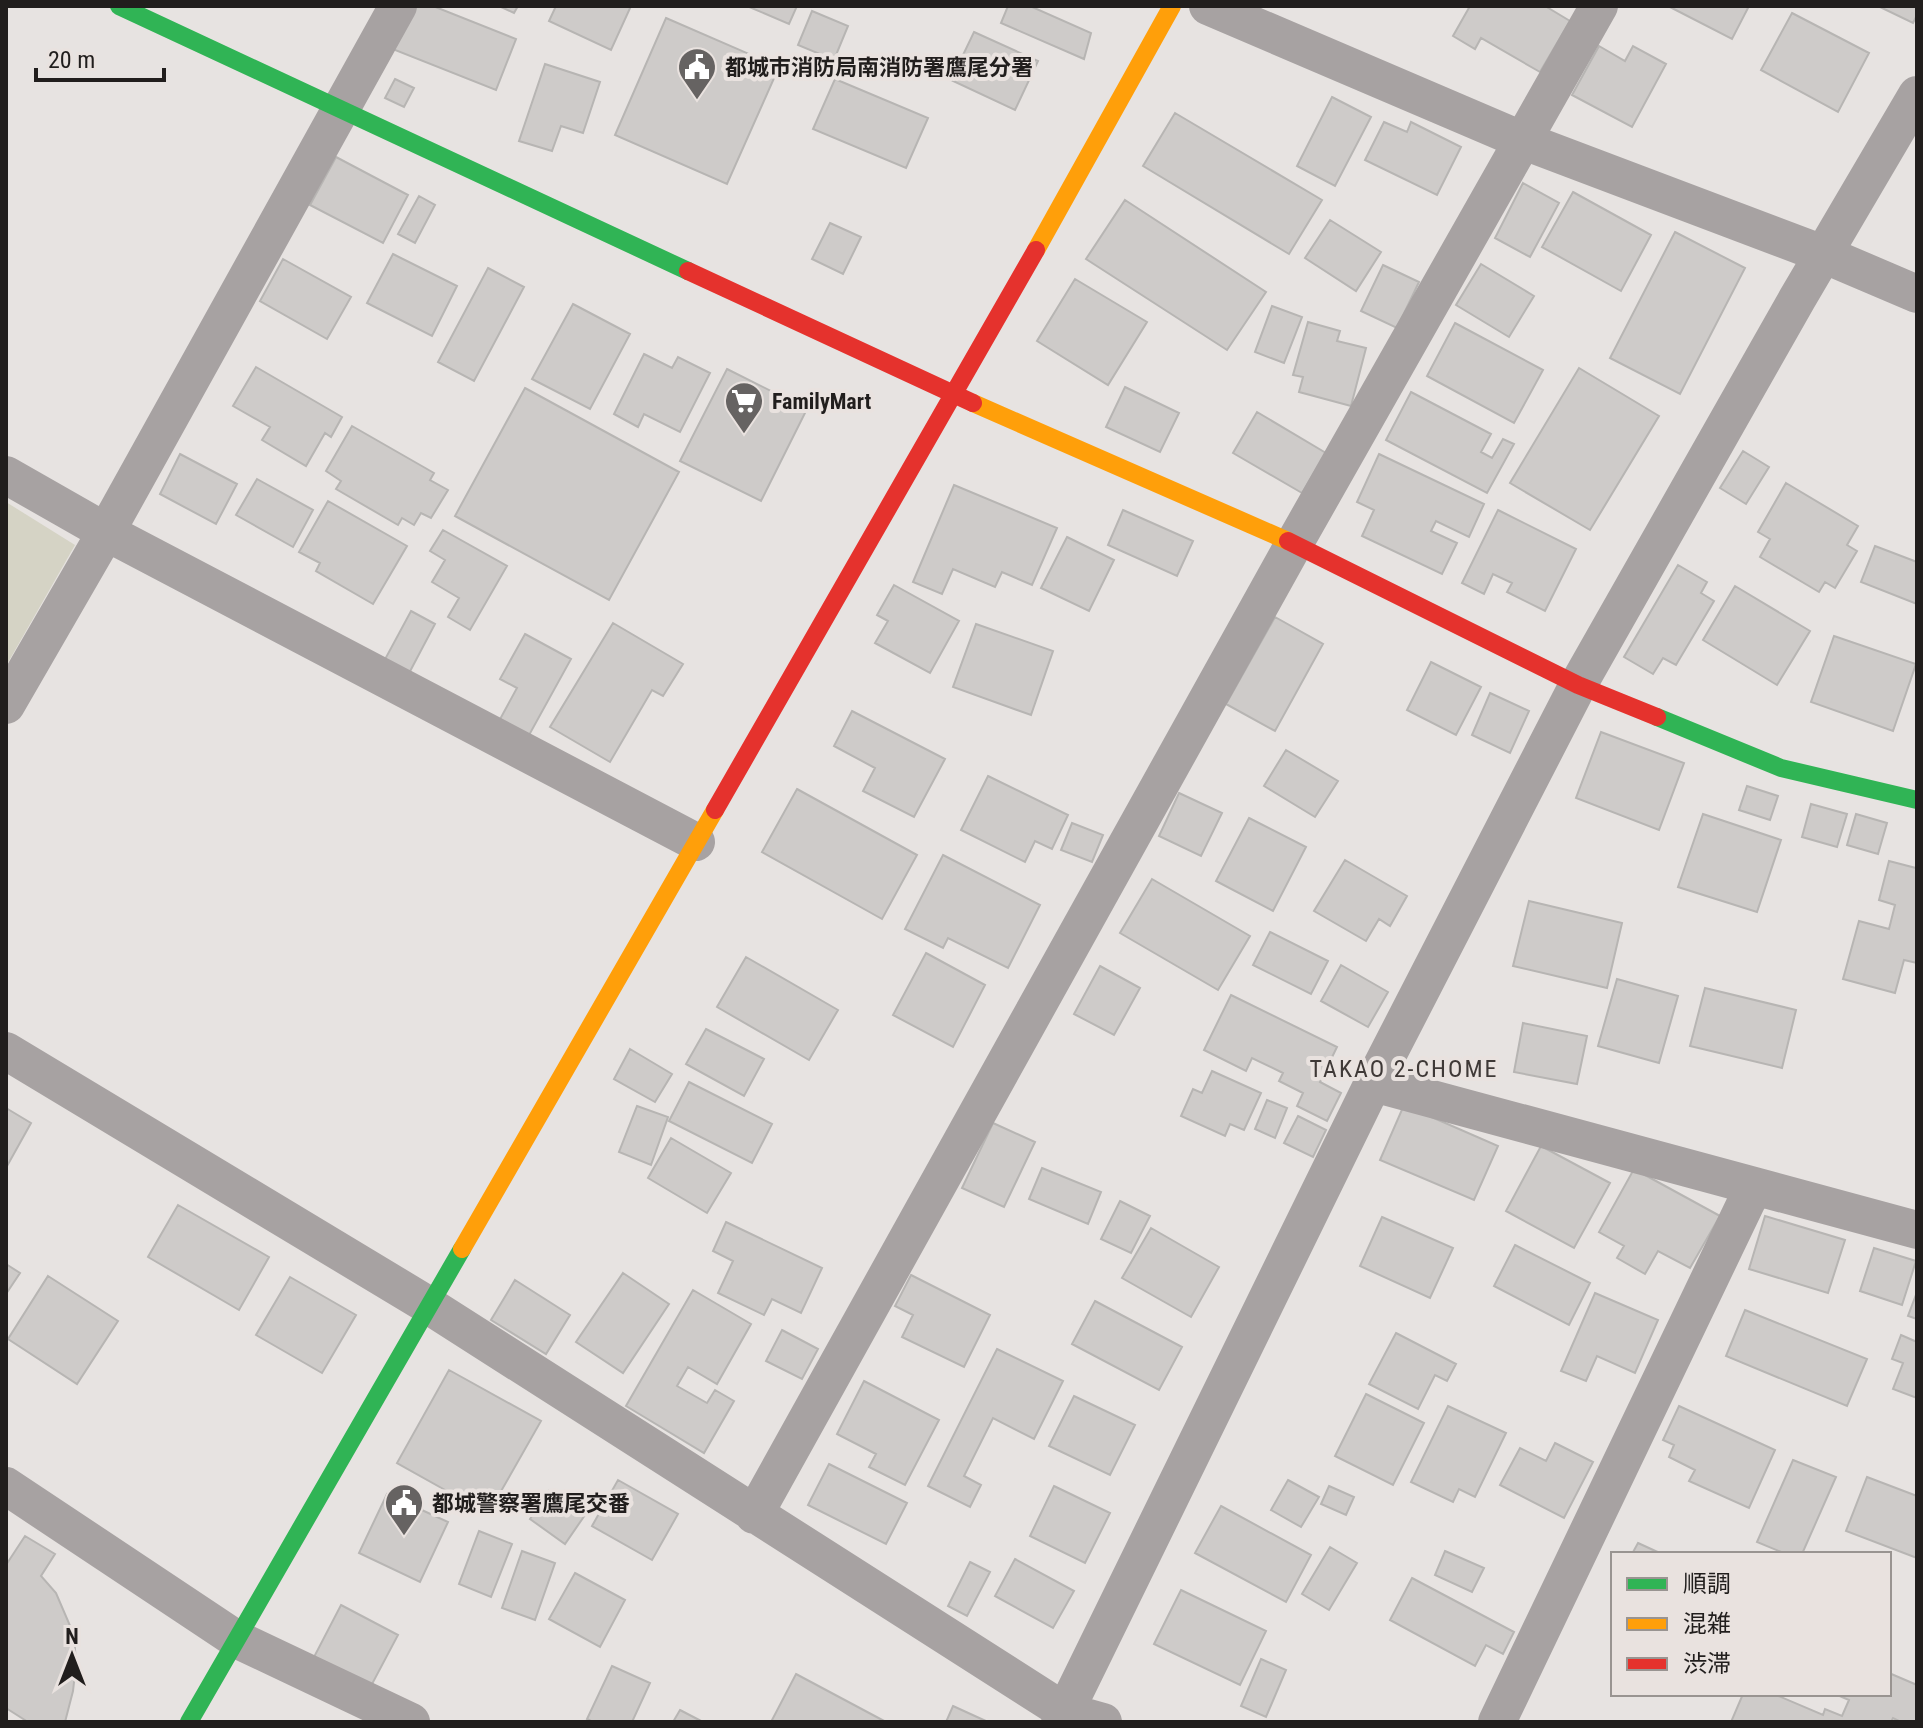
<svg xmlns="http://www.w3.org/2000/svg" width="1923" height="1728" viewBox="0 0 1923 1728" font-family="'Roboto Condensed','Noto Sans JP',sans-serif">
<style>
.green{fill:#d5d3c5}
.building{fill:#cecbc9;stroke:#b7b5b3;stroke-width:2}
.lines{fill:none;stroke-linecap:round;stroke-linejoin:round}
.street{stroke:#a7a2a2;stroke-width:38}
.fast{stroke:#30b455;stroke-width:18}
.slow{stroke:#ff9f0a;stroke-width:18}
.jam{stroke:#e5322d;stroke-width:18}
.labels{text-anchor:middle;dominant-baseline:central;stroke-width:8;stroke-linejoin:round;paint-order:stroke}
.poi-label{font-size:22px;font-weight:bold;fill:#211e1d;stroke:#e9e2df;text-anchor:start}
.neighbourhood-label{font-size:24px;letter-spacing:2px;fill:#3f3937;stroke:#e9e2df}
</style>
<rect width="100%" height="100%" fill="#e7e3e1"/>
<!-- green -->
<path class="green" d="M6 502 75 545 6 666Z"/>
<!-- building -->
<path class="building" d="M408 6H433L516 39 496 90 390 48Z
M499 6H518L514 13Z
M556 6H631L611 50 549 21Z
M747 6H797L789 24Z
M1008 6H1030L1091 33 1084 59 1001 23Z
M1470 6H1545L1570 21 1540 72 1481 38 1475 49 1453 36Z
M1668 6H1749L1732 39Z
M1878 6H1917V15L1913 23Z
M812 11 848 26 834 60 798 45Z
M1792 13 1869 53 1838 112 1761 70Z
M666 18 779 67 727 184 615 135Z
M974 32 1038 61 1015 110 951 80Z
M1599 46 1625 61 1633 46 1666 64 1632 127 1572 95Z
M545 64 600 82 583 133 561 126 552 151 519 141Z
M395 79 414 88 404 107 385 98Z
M835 79 928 118 906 168 813 129Z
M1332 97 1371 117 1335 186 1297 166Z
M1175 113 1322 200 1289 254 1143 166Z
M1384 122 1407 132 1411 122 1461 147 1437 195 1365 160Z
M336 157 408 195 383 243 310 205Z
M1523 183 1559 203 1530 257 1495 238Z
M1573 192 1651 235 1621 291 1542 247Z
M419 196 435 205 415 243 398 234Z
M1125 200 1266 292 1227 350 1086 259Z
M1330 220 1381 252 1356 291 1305 258Z
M830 223 861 237 843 274 812 259Z
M1675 232 1745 268 1680 394 1610 358Z
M393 254 457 286 432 336 367 303Z
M283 259 351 297 327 339 260 301Z
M1481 264 1534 296 1509 337 1456 305Z
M1383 265 1419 282 1397 328 1361 311Z
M488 268 524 287 474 381 438 362Z
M1075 279 1147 322 1108 385 1037 341Z
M573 304 630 334 590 409 532 379Z
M1272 306 1302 317 1284 363 1255 352Z
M1308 322 1340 331 1337 341 1366 348 1351 406 1299 392 1303 377 1293 375Z
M1455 323 1543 370 1514 423 1427 376Z
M644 354 672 368 678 357 710 373 680 432 644 414 638 427 614 414Z
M256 367 342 417 331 437 325 433 306 466 262 440 270 427 233 406Z
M1579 368 1659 416 1590 530 1510 483Z
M727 369 807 409 761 501 680 461Z
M1125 387 1179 413 1160 452 1106 427Z
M525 388 679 472 609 600 455 516Z
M1411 392 1491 434 1481 452 1492 458 1503 439 1514 444 1487 493 1386 440Z
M1257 412 1326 453 1302 493 1233 453Z
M352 426 434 473 430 480 448 490 431 518 421 513 414 525 402 518 398 525 336 489 341 481 326 471Z
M1743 451 1769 467 1746 504 1720 488Z
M180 454 237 484 216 524 160 494Z
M1379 454 1484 504 1469 537 1436 521 1431 531 1457 543 1442 574 1362 536 1374 510 1357 502Z
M257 479 313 510 293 547 236 515Z
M1786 483 1858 526 1847 545 1857 551 1835 588 1825 582 1819 592 1760 557 1770 539 1758 532Z
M954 485 1057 528 1032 585 1002 572 995 587 953 569 942 594 913 582Z
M328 501 407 546 373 604 316 571 320 563 299 552Z
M1123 510 1193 541 1177 576 1108 545Z
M1498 510 1576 549 1545 611 1507 592 1512 583 1493 574 1484 594 1462 583Z
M443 530 507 566 470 630 448 617 459 598 432 582 445 560 430 551Z
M1067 537 1114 560 1089 611 1041 588Z
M1875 546 1917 562V604L1861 582Z
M1678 565 1707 582 1701 593 1714 601 1676 665 1663 658 1653 674 1624 657Z
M894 585 959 621 930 673 875 643 888 621 877 615Z
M1735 586 1810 631 1777 685 1703 640Z
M411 611 435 624 407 677 383 663Z
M1275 617 1323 644 1275 731 1226 704Z
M613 623 683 664 663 696 652 690 610 762 550 727Z
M976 624 1053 651 1031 715 953 687Z
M525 634 571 659 528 737 499 721 517 688 500 679Z
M1834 636 1916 664 1893 731 1811 702Z
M1431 662 1481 687 1456 735 1407 710Z
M1490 693 1529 711 1510 753 1472 735Z
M852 711 945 759 914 817 863 791 875 768 834 746Z
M1601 732 1684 763 1659 830 1576 798Z
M1286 750 1338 781 1315 817 1264 786Z
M988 776 1068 815 1052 849 1035 841 1025 862 961 830Z
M1747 786 1778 796 1770 820 1739 810Z
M797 789 917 855 882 919 762 852Z
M1179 793 1222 813 1201 856 1159 836Z
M1811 804 1847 814 1837 847 1802 837Z
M1703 814 1781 840 1757 912 1678 887Z
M1856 814 1887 823 1878 854 1847 845Z
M1249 818 1306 847 1273 911 1216 881Z
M1072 823 1103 835 1092 862 1061 850Z
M943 855 1040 905 1008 968 948 938 943 948 905 929Z
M1345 860 1407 896 1390 926 1379 919 1366 941 1314 911Z
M1889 861 1916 868 1917 866V963L1904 960 1895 993 1843 979 1859 921 1889 929 1895 905 1879 900Z
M1152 879 1250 936 1218 990 1120 933Z
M1529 901 1622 923 1607 988 1513 966Z
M1270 932 1328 961 1311 994 1253 965Z
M926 953 985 985 953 1047 893 1015Z
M746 957 838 1010 809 1060 717 1007Z
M1341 965 1388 992 1368 1027 1321 1001Z
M1100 966 1140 988 1114 1035 1074 1014Z
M1617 979 1678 996 1659 1063 1598 1046Z
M1705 988 1796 1010 1782 1068 1690 1046Z
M1231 995 1337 1047 1320 1082 1341 1093 1327 1121 1297 1106 1303 1093 1279 1081 1283 1073 1252 1058 1246 1071 1204 1050Z
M1523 1023 1587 1036 1577 1084 1514 1072Z
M706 1029 764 1059 744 1096 686 1064Z
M630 1049 672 1074 655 1102 614 1079Z
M1212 1071 1261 1093 1244 1130 1230 1124 1225 1136 1181 1116 1193 1089 1202 1093Z
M689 1082 772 1124 752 1163 669 1121Z
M1267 1100 1287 1108 1275 1138 1255 1129Z
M1404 1105 1498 1146 1474 1200 1380 1160Z
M637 1106 668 1117 651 1165 619 1152Z
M6 1108 31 1123 6 1168Z
M1298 1116 1326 1130 1313 1157 1284 1143Z
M993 1123 1035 1142 1004 1207 962 1188Z
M671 1138 731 1173 707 1213 648 1178Z
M1541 1146 1610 1183 1574 1248 1506 1211Z
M1042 1168 1101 1192 1088 1224 1029 1199Z
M1634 1169 1720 1216 1690 1268 1658 1251 1645 1274 1617 1258 1624 1246 1599 1232Z
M1120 1201 1150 1216 1131 1253 1101 1239Z
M178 1205 269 1257 239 1310 148 1257Z
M1765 1216 1845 1240 1828 1293 1749 1269Z
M1382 1217 1453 1248 1430 1298 1360 1266Z
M726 1222 822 1268 801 1313 772 1299 764 1315 718 1293 733 1261 713 1251Z
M1151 1228 1219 1267 1191 1317 1122 1278Z
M1515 1245 1590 1283 1569 1325 1494 1286Z
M1874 1248 1916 1261 1902 1305 1860 1291Z
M6 1264 20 1273 6 1294Z
M623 1273 669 1304 623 1373 576 1342Z
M911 1275 990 1315 964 1367 902 1337 913 1315 895 1306Z
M48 1276 118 1321 77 1384 8 1339Z
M290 1277 356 1315 322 1373 256 1335Z
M515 1280 570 1315 546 1354 491 1320Z
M693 1290 751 1324 717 1384 688 1367 677 1386 707 1403 715 1390 734 1401 704 1453 626 1406Z
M1917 1292V1319L1908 1316Z
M1595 1293 1658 1320 1635 1373 1597 1356 1586 1381 1561 1371Z
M1095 1301 1182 1347 1159 1390 1072 1344Z
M1745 1310 1867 1359 1847 1406 1726 1356Z
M782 1330 818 1349 802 1379 766 1361Z
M1396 1333 1456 1364 1447 1381 1435 1375 1418 1409 1369 1384Z
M1901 1335 1917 1342V1398L1893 1389 1903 1363 1892 1359Z
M997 1349 1063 1381 1034 1439 993 1418 964 1476 981 1485 970 1507 928 1486Z
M449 1370 541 1421 488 1514 397 1463Z
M864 1381 939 1420 905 1485 869 1467 876 1454 837 1434Z
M1366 1394 1424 1423 1393 1485 1335 1456Z
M1074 1396 1135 1425 1110 1475 1049 1446Z
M1448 1406 1506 1433 1475 1497 1459 1489 1453 1502 1411 1482Z
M1679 1406 1775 1450 1749 1508 1689 1481 1695 1470 1669 1457 1674 1445 1663 1440Z
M1555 1443 1593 1462 1564 1518 1500 1485 1520 1448 1546 1461Z
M1793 1460 1836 1477 1802 1554H1786L1757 1542Z
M829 1464 907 1503 886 1544 808 1505Z
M1867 1477 1917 1496V1558L1846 1531Z
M618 1480 678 1514 652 1560 592 1526Z
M1288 1480 1319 1497 1301 1527 1271 1510Z
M1054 1486 1110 1513 1085 1563 1030 1536Z
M1329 1486 1354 1497 1346 1515 1321 1504Z
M549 1491 585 1515 565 1544 530 1519Z
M387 1494 448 1522 420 1582 359 1553Z
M1221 1506 1311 1555 1286 1602 1195 1553Z
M479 1531 512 1544 491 1597 459 1584Z
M25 1536 55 1554 41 1576 56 1593 74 1635 76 1664 73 1691 65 1722H28L6 1708V1565Z
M1638 1543 1662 1554H1632Z
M1330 1547 1357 1563 1329 1610 1302 1594Z
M522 1551 555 1563 535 1620 502 1608Z
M1445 1551 1484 1568 1472 1592 1435 1575Z
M1015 1559 1074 1591 1053 1628 995 1596Z
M970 1562 990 1572 967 1616 948 1606Z
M575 1573 625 1600 600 1647 549 1619Z
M1412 1578 1514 1632 1503 1654 1486 1645 1475 1666 1390 1620Z
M1181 1590 1266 1631 1240 1685 1154 1644Z
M341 1605 398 1635 371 1686 314 1657Z
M1261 1659 1286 1670 1266 1717 1241 1706Z
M612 1666 650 1683 632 1722H593L587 1719Z
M1889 1673 1917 1685 1916 1722H1901L1893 1718 1891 1722H1731L1743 1694H1774L1823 1715 1825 1709 1842 1716 1849 1700 1835 1694H1889Z
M796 1674 886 1722H771Z
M953 1706 988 1722H946Z
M680 1710 703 1722H673Z"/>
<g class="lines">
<!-- street -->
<path class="street" d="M1208 6 1524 141 1823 254 1917 294
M6 475 106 532 696 842
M6 705 106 532 398 6
M6 1051 428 1305 1064 1711 1103 1722
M1373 1083 1917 1230
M6 1486 236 1639 411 1722
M754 1515 1294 544 1599 6
M1060 1722 1373 1083 1578 685 1797 299 1917 95
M1497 1722 1754 1186"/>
<!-- fast -->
<path class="fast" d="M119 6 688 271
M1657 717 1781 768 1917 800
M189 1722 462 1249"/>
<!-- slow -->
<path class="slow" d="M1036 250 1172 6
M973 403 1288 541
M462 1249 715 810"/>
<!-- jam -->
<path class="jam" d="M688 271 973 403
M1288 541 1578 685 1657 717
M715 810 1036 250"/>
</g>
<!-- icons -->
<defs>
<g id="civic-pin" transform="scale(2)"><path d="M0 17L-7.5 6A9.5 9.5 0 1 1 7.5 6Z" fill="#666362" stroke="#e9e2df"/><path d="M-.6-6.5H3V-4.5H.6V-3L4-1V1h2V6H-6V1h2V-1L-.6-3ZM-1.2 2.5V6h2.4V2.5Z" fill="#fff"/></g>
<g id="supermarket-pin" transform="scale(2)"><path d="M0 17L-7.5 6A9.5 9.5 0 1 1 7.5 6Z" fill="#666362" stroke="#e9e2df"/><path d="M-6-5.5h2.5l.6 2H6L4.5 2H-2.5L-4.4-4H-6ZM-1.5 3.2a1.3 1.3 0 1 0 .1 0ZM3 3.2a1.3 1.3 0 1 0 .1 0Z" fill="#fff"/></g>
</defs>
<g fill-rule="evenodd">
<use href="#civic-pin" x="697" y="67"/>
<use href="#supermarket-pin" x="744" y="401"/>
<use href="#civic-pin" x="404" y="1503"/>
</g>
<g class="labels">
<!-- poi labels -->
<g class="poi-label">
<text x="725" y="67">都城市消防局南消防署鷹尾分署</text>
<text x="772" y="401">FamilyMart</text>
<text x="432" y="1503">都城警察署鷹尾交番</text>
</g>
<!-- neighbourhood labels -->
<g class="neighbourhood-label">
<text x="1404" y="1069">TAKAO 2-CHOME</text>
</g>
</g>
<!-- border -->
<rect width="1923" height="1728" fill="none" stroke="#211e1d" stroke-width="16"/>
<!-- legend -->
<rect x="1611" y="1552" width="280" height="144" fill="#e9e2df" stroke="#999491" stroke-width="2"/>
<rect x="1627" y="1578" width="40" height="12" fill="#30b455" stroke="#999491" stroke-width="2"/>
<text x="1683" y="1592" font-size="24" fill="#211e1d">順調</text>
<rect x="1627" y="1618" width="40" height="12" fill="#ff9f0a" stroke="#999491" stroke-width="2"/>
<text x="1683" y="1632" font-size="24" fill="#211e1d">混雑</text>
<rect x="1627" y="1658" width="40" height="12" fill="#e5322d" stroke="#999491" stroke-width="2"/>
<text x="1683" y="1672" font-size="24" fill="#211e1d">渋滞</text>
<!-- north arrow -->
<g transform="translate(72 1656)" stroke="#e9e2df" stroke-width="6" paint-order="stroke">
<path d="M0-6L14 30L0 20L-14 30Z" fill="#211e1d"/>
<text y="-12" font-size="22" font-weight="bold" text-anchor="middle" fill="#211e1d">N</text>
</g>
<!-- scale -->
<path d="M36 68v12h128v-12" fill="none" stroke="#211e1d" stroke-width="4"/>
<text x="48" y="68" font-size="24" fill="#211e1d" stroke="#e9e2df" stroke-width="6" paint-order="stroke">20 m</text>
</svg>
